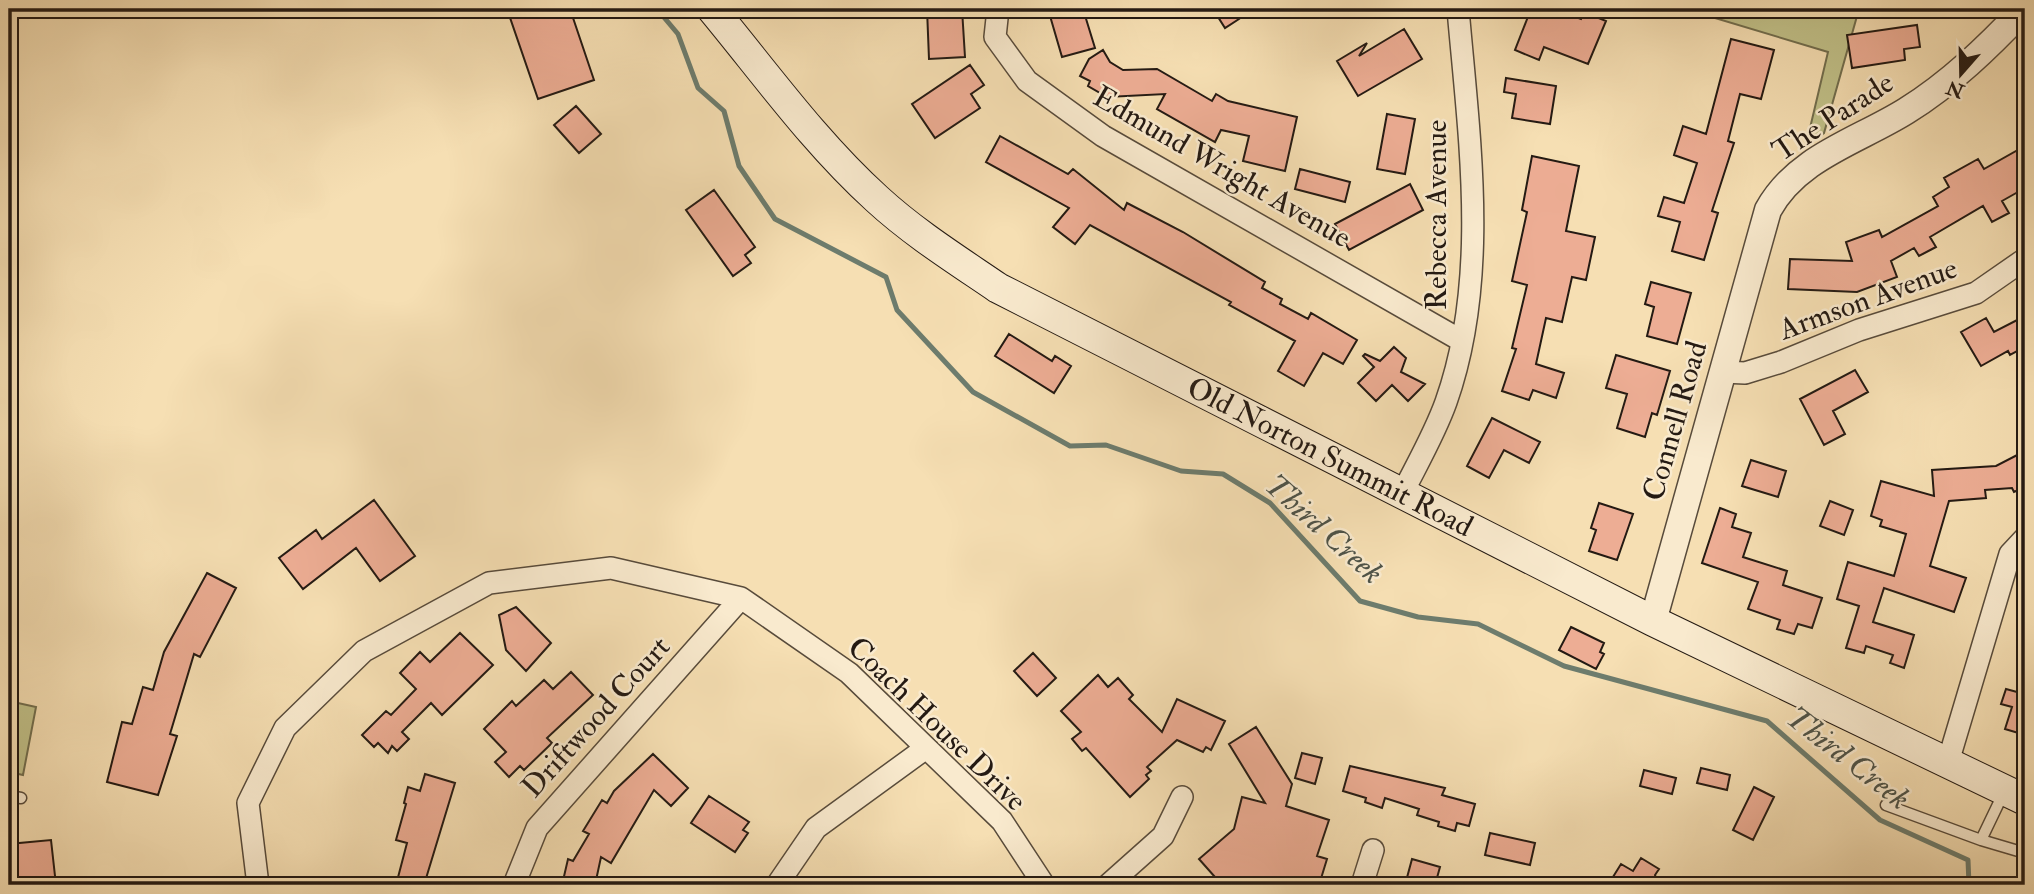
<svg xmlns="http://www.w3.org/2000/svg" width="2034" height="894" viewBox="0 0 2034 894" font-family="'IM FELL Double Pica',serif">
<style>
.green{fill:#c1c189;stroke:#726e4e;stroke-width:2}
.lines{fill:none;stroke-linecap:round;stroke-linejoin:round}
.stream{stroke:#6d7c6d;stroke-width:5}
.building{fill:#edad94;stroke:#241a13;stroke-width:2}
.service-casing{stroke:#584b3b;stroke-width:13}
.minor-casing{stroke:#584b3b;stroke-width:24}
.tertiary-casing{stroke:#584b3b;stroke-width:29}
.secondary-casing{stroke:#241a13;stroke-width:32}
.service{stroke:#f9eace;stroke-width:10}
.minor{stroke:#f9eace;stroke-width:21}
.tertiary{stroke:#f9eace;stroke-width:26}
.secondary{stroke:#f9eace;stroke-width:30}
.labels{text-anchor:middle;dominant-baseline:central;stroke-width:5;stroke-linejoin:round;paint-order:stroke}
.street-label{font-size:30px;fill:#241a13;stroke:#f9eace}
.water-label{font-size:32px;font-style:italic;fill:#4e5348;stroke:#f9eace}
</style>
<rect width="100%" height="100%" fill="#f6dfb3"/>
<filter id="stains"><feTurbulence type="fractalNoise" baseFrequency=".00286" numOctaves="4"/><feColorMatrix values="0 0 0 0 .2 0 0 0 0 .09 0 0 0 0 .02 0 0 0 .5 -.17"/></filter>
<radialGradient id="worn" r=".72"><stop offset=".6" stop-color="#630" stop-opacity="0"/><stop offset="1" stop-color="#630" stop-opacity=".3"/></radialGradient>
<!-- green -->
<path class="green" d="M1685 9H1859L1824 133 1806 145 1828 52Z
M9 701 36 707 23 775 9 772Z"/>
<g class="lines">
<!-- stream -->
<path class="stream" d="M657 9 678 34 698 88 724 111 739 166 775 219 886 277 897 310 973 392 1070 446 1106 445 1181 471 1223 474 1270 503 1360 601 1418 617 1478 624 1564 666 1767 721 1880 820 1968 860 1969 885"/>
</g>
<!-- building -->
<path class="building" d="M507 9H570L594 80 538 99Z
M927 9H962L965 57 929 59Z
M1048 9H1083L1095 48 1062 57Z
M1213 9H1233L1239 19 1225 28Z
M1531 9H1554L1581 19 1584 12 1606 21 1588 64 1544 47 1539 60 1515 50Z
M1917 25 1920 47 1904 49 1905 60 1852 68 1847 35Z
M1404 29 1422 59 1358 96 1337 61 1367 43 1359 56Z
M1731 39 1774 50 1761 99 1740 94 1728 141 1734 143 1712 211 1718 213 1704 260 1672 251 1680 222 1658 216 1664 197 1684 203 1697 163 1674 155 1683 126 1706 134Z
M1103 50 1110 62 1123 70 1157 69 1212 101 1216 94 1228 101 1297 117 1285 171 1243 161 1249 136 1221 130 1215 142 1157 109 1165 94 1107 97 1088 86 1090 81 1080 76 1089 59Z
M970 65 984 85 971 94 980 108 935 138 912 104Z
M1506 78 1556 86 1550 124 1512 118 1516 94 1504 92Z
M576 106 601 134 579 153 554 125Z
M1387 114 1415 119 1405 174 1377 169Z
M1000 136 1068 174 1073 169 1124 210 1127 203 1183 232 1265 282 1262 288 1282 299 1280 304 1308 319 1311 313 1357 340 1343 364 1323 353 1304 386 1278 371 1295 341 1229 305 1231 302 1090 225 1075 244 1053 227 1069 208 986 162Z
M2025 146V188L2002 201 2009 213 1992 222 1983 206 1930 237 1936 247 1919 256 1914 248 1891 261 1897 277 1857 292 1788 289 1790 259 1852 261 1846 242 1879 230 1882 237 1938 206 1933 197 1949 187 1944 178 1978 159 1984 169Z
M1532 156 1579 166 1566 231 1595 237 1586 280 1572 277 1562 322 1546 318 1536 364 1564 373 1556 398 1533 390 1529 400 1502 391 1516 349 1512 348 1527 285 1512 281 1527 212 1522 210Z
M1300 169 1350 182 1345 202 1295 189Z
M1410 184 1423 210 1349 250 1335 224Z
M714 190 755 247 745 255 751 263 733 276 686 210Z
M1651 282 1691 293 1677 344 1647 336 1654 307 1645 304Z
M2025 316V347L2010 355 2008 351 1981 366 1961 332 1986 318 1994 332Z
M1009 334 1052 361 1055 356 1071 366 1054 393 995 356Z
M1394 347 1406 358 1401 372 1425 384 1408 401 1392 385 1376 401 1358 383 1374 367 1363 356 1365 354 1380 361Z
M1616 355 1670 371 1657 415 1652 413 1645 437 1617 428 1627 394 1606 388Z
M1855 370 1868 392 1833 411 1845 434 1824 445 1800 399Z
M1492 418 1540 442 1529 463 1504 450 1489 478 1467 466Z
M2025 451V487L2014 492 2012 488 1985 490 1986 498 1949 501 1930 566 1966 578 1954 612 1884 588 1873 622 1914 635 1904 668 1890 663 1893 655 1866 646 1864 653 1846 648 1859 606 1837 599 1848 562 1894 576 1906 534 1880 526 1882 520 1871 516 1881 481 1934 496 1932 470 1996 466Z
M1751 460 1786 471 1778 497 1742 486Z
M374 500 415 556 380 581 356 548 303 589 279 558 316 530 322 539Z
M1830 501 1853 510 1844 535 1820 526Z
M1599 503 1633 514 1617 560 1589 551 1596 530 1591 528Z
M1720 508 1736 514 1732 527 1751 533 1743 557 1787 571 1783 585 1822 598 1812 628 1798 624 1794 634 1777 629 1780 620 1748 609 1758 582 1702 563Z
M207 573 236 588 200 657 194 654 170 734 177 736 158 795 107 782 122 722 132 724 143 687 153 690 164 652Z
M516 607 551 643 526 671 506 650 499 615Z
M1571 627 1604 643 1600 652 1604 654 1596 669 1559 650Z
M460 633 493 665 442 715 431 703 402 732 409 739 397 751 392 746 388 753 378 743 374 747 362 735 386 711 391 715 416 689 400 673 420 652 430 662Z
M1033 653 1056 678 1037 696 1014 671Z
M571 672 593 695 547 738 552 743 524 770 520 766 509 777 495 762 506 752 484 729 512 701 516 706 544 680 553 689Z
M1098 675 1108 687 1118 678 1133 695 1129 699 1162 732 1177 699 1225 721 1211 750 1206 747 1203 752 1177 740 1147 767 1151 771 1146 775 1149 779 1130 797 1086 748 1082 751 1072 739 1081 732 1061 711Z
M2022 676H2025V735L2005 729 2012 707 2001 704 2006 689 2017 692Z
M1256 727 1292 784 1286 806 1329 820 1317 856 1327 859 1319 885 1301 881 1300 885H1222L1199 859 1234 829 1242 797 1265 803 1229 744Z
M1302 753 1322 758 1315 784 1295 778Z
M653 754 688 788 671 806 654 790 611 863 601 857 595 885H562L568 859 573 861 589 834 583 831 602 800 607 803 614 791Z
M1350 766 1445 788 1442 795 1475 804 1469 826 1457 823 1455 831 1438 826 1439 822 1417 815 1419 809 1385 798 1382 808 1365 802 1366 798 1343 791Z
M1701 768 1730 775 1727 790 1697 783Z
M1644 770 1676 778 1672 794 1640 786Z
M425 774 455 783 424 885H396L407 843 396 840 406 804 404 803 408 787 420 791Z
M1754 787 1774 797 1753 840 1733 830Z
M709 796 749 822 743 830 748 833 735 852 691 823Z
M1490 833 1535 843 1530 865 1485 855Z
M51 840 56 885H9V844Z
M1641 858 1659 869 1655 875 1659 885H1608L1621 864 1633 871Z
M1412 859 1440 867 1435 885H1405Z"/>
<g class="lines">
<!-- service casing -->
<g class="service-casing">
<path id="service" d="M9 796 21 798
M1886 805 1981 840 2025 853
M1981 840 2004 792"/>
</g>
<!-- minor casing -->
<g class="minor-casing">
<path id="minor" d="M998 9 995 37 1027 81 1103 136 1462 341
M1723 372 1745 373 1781 362 1859 330 1976 293 2025 259
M1402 494C1417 464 1435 433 1446 402 1490 278 1469 137 1458 9
M1948 762 2010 554 2025 538
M258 885 248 803 285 728 364 651 489 583 611 568 741 598 849 673 1002 821 1044 885
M514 885 537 828 741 598
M777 885 816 828 926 748
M1108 885 1163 836 1182 797
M1362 885 1373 850"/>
</g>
<!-- tertiary casing -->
<g class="tertiary-casing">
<path id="tertiary" d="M1653 621 1768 210C1797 157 1858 141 1906 111 1950 84 1989 46 2024 9"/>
</g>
<!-- secondary casing -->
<g class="secondary-casing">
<path id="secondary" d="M712 9C765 73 815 143 877 199 914 233 957 260 998 288L1653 621 2025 800"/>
</g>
<!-- service -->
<use href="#service" class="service"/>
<!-- minor -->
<use href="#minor" class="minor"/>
<!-- tertiary -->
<use href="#tertiary" class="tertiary"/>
<!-- secondary -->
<use href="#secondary" class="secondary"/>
</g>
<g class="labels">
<!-- street labels -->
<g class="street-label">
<text transform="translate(1833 117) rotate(-33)">The Parade</text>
<text transform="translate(1222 167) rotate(30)">Edmund Wright Avenue</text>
<text transform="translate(1436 215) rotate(-90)">Rebecca Avenue</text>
<text transform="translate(1868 299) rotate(-20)">Armson Avenue</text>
<text transform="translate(1675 421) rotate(-74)">Connell Road</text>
<text transform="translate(1330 457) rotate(27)">Old Norton Summit Road</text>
<text transform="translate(596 717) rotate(-48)">Driftwood Court</text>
<text transform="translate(937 724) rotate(44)">Coach House Drive</text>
</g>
<!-- water labels -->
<g class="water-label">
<text transform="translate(1324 529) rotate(42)">Third Creek</text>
<text transform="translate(1848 758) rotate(38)">Third Creek</text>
</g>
</g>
<!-- margin -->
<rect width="2034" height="894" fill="none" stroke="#f6dfb3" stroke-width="35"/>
<rect x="10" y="10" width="2013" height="873" fill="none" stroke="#241a13" stroke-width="3.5"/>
<rect x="18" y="18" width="1999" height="859" fill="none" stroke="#241a13" stroke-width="2"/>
<!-- north arrow -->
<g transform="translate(1961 74) rotate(200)" stroke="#f9eace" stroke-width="5" paint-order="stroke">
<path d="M0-5L12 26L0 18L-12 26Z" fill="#241a13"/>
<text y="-10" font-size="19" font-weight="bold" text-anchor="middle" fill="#241a13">N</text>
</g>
<rect width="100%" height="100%" filter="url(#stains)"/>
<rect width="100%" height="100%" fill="url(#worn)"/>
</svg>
